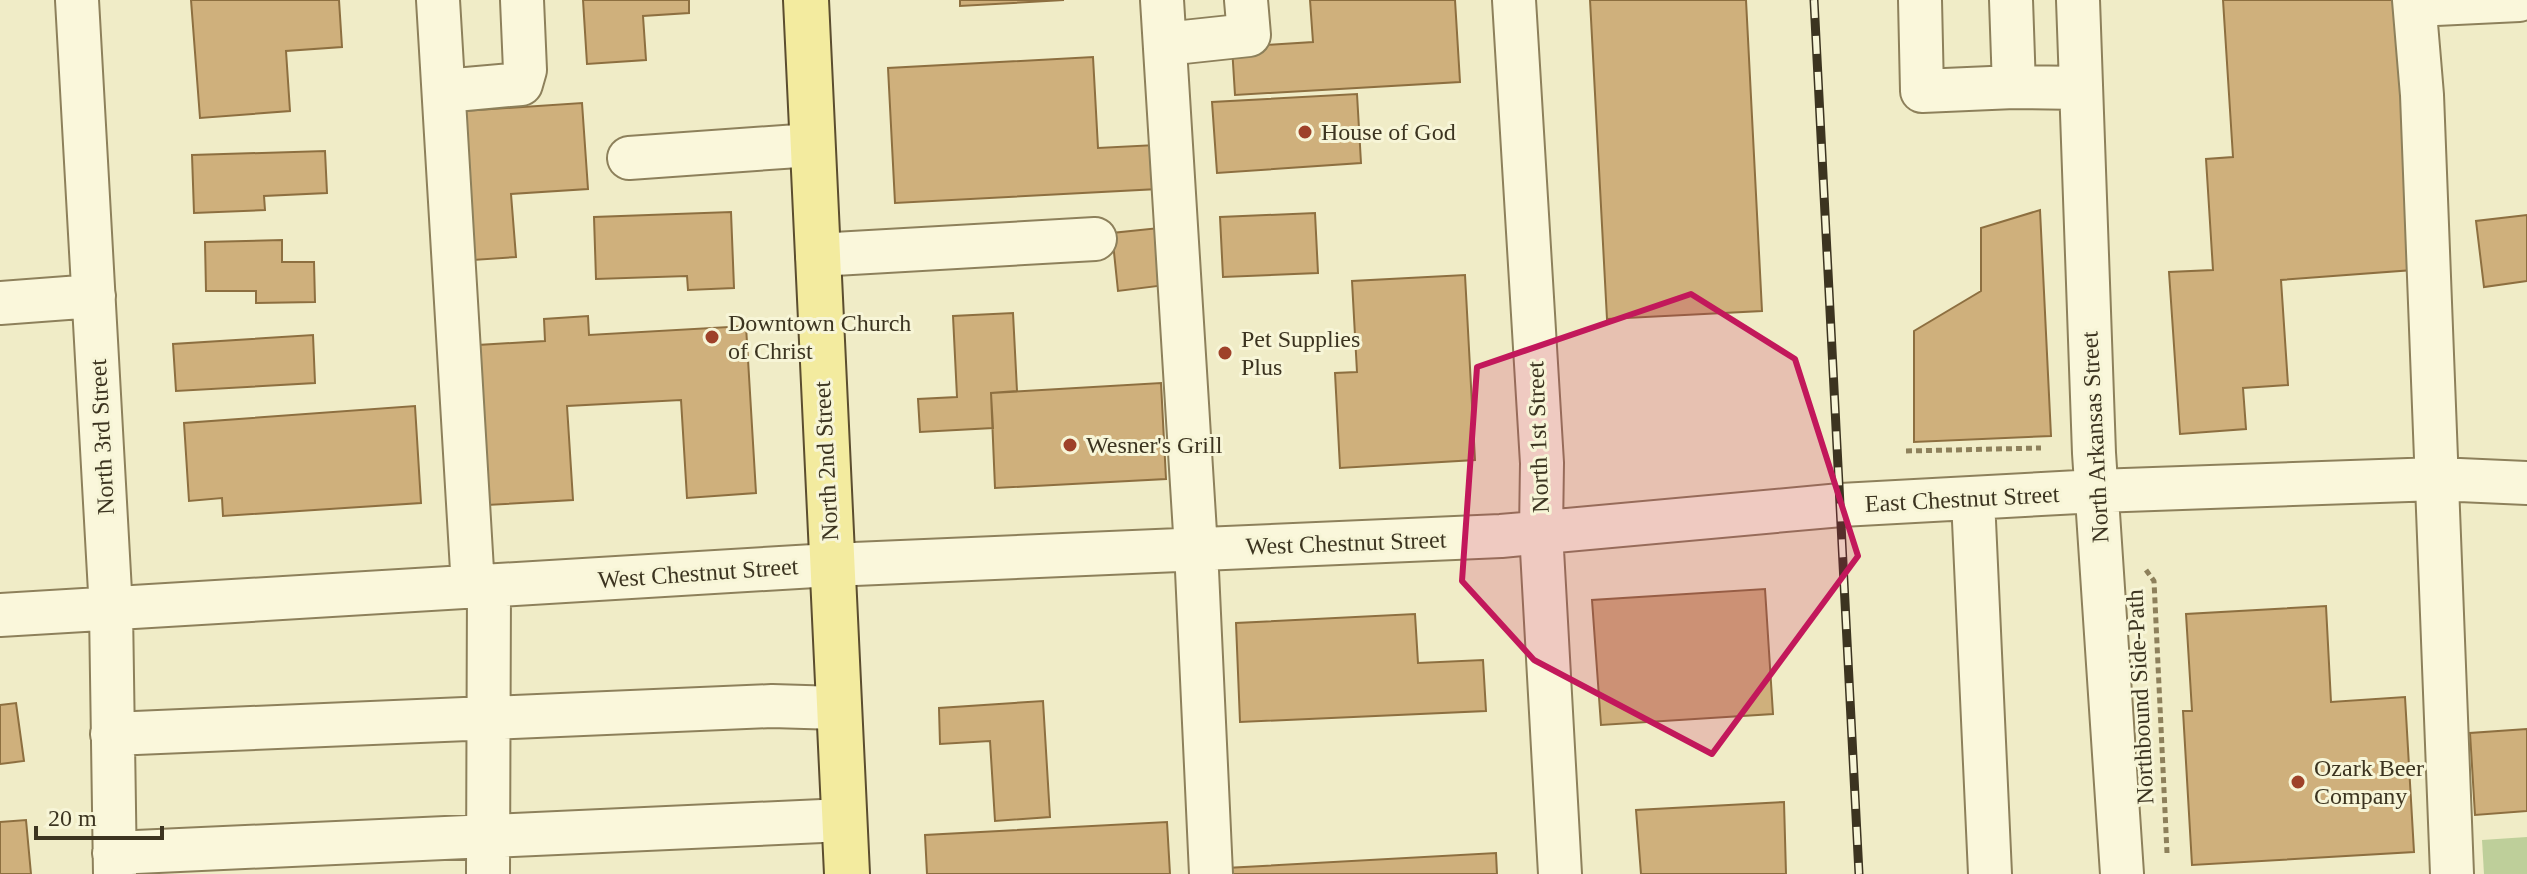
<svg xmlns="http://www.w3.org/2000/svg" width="2527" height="874" viewBox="0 0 2527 874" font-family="Georgia,serif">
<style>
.green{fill:#becf9a}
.building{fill:#cfb07c;stroke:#8d6f40;stroke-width:2}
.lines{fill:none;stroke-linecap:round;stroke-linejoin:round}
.minor-casing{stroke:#8d805b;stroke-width:46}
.major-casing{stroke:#5b4d2f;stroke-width:48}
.path{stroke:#8d805b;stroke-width:5;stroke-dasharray:6 4;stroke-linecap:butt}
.minor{stroke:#faf7db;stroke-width:42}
.major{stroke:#f3eb9f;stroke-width:44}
.rail-casing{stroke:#3c3420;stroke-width:9}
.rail{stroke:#f7f5d7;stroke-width:6;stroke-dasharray:18;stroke-linecap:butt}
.marked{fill:#c2185b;fill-opacity:0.2;stroke:#c2185b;stroke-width:6;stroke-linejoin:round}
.poi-dot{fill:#9e4129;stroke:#f7f5d7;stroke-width:3}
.labels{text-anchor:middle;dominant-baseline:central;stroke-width:6;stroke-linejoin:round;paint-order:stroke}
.poi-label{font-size:24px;fill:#3c3420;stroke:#f7f5d7;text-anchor:start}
.street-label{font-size:24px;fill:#3c3420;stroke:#f7f5d7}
</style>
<rect width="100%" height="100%" fill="#f0ecc7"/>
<!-- green -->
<path class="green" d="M2527 837V874H2484L2482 840Z"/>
<!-- building -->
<path class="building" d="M191 0H339L342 47 286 51 290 111 200 118Z
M583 0H689V13L643 16 646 60 587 64Z
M960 0H1064L960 6Z
M1310 0H1455L1460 82 1235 95 1232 47 1313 42Z
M1590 0H1746L1762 311 1607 319Z
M2223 0H2394L2413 270 2281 280 2288 385 2243 388 2246 429 2180 434 2169 272 2213 270 2206 159 2233 157Z
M1093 57 1098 148 1156 145 1158 189 895 203 888 68Z
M1357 94 1361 163 1217 173 1212 102Z
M582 103 588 189 511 194 516 257 473 260 463 111Z
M325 151 327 193 264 196 265 210 194 213 192 155Z
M2040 210 2051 436 1914 442V331L1981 291V228Z
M731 212 734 288 688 290 687 276 596 279 594 217Z
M1315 213 1318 273 1223 277 1220 217Z
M2527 215V281L2484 287 2476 221Z
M1159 228 1166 285 1118 291 1112 233Z
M282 240V262H314L315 302 256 303V291H206L205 242Z
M1465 275 1475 460 1340 468 1335 373 1357 372 1352 281Z
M1013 313 1017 391 991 393 993 428 920 432 918 399 957 397 953 316Z
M588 316 589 335 746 326 756 493 687 498 681 400 567 406 573 500 487 505 478 345 545 341 544 319Z
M313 335 315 383 176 391 173 344Z
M1161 383 1166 479 995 488 991 393Z
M415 406 421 503 223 516 222 498 189 501 184 423Z
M1765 589 1773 714 1601 725 1592 600Z
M2326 606 2331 702 2405 697 2414 852 2192 865 2183 711H2192L2186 614Z
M1415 614 1418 663 1483 660 1486 711 1240 722 1236 623Z
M1043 701 1050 817 995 821 990 741 940 744 939 708Z
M16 703 24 761 0 764V705Z
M2527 729V811L2475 815 2470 733Z
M1784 802 1786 874H1641L1636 810Z
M26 820 31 874H0V822Z
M1167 822 1170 874H927L925 835Z
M1496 853 1497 874H1226V868Z"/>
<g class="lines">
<!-- minor casing -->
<g class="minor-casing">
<path id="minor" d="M77 0 111 610 115 874
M438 0 473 587
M1162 0 1196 549 1211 874
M1514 0 1542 463 1541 532 1560 874
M1920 0 1922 91 2014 87
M2011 0 2014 87 2081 88
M2078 0 2094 453 2122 874
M2414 0 2422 95 2452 874
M2415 5 2519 0
M1165 44 1249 35 1246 0
M444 91 521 84 525 70 522 0
M629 158 812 145
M817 255 1095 239
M0 303 94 296
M1973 499 1990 874
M0 615 831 565 1501 536 1841 505 2097 491 2437 479 2527 483
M112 734 772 706 838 708
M114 853 844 820
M488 874 489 586"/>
</g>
<!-- major casing -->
<g class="major-casing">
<path id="major" d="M806 0 847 874"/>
</g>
<!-- path -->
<path class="path" d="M1906 451 2041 448
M2146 570 2154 581 2167 853"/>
<!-- minor -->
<use href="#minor" class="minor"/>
<!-- major -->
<use href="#major" class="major"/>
<!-- rail casing -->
<g class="rail-casing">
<path id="rail" d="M1814 0 1859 874"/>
</g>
<!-- rail -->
<use href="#rail" class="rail"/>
</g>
<!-- marked area -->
<path class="marked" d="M1691 294 1795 359 1858 556 1712 754 1534 660 1462 581 1477 367Z"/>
<!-- markers -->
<g class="poi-dot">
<circle cx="1305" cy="132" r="8"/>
<circle cx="712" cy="337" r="8"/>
<circle cx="1225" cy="353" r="8"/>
<circle cx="1070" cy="445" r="8"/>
<circle cx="2298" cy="782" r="8"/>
</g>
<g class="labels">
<!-- poi labels -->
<g class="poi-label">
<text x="1321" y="132">House of God</text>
<text x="728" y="323">Downtown Church<tspan x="728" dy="28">of Christ</tspan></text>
<text x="1241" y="339">Pet Supplies<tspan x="1241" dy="28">Plus</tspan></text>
<text x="1086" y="445">Wesner's Grill</text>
<text x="2314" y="768">Ozark Beer<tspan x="2314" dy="28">Company</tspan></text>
</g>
<!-- street labels -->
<g class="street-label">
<text transform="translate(102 437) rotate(-93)">North 3rd Street</text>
<text transform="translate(1538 437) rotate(-92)">North 1st Street</text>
<text transform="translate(2095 437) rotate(-93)">North Arkansas Street</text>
<text transform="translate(826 461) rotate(-93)">North 2nd Street</text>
<text transform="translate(1962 499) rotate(-3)">East Chestnut Street</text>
<text transform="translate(1346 543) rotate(-2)">West Chestnut Street</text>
<text transform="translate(698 573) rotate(-4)">West Chestnut Street</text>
<text transform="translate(2140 697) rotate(-93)">Northbound Side-Path</text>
</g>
</g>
<!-- scale -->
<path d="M36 826v12h126v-12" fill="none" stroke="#3c3420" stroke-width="4"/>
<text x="48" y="826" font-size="24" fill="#3c3420" stroke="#f7f5d7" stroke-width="6" paint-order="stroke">20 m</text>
</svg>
